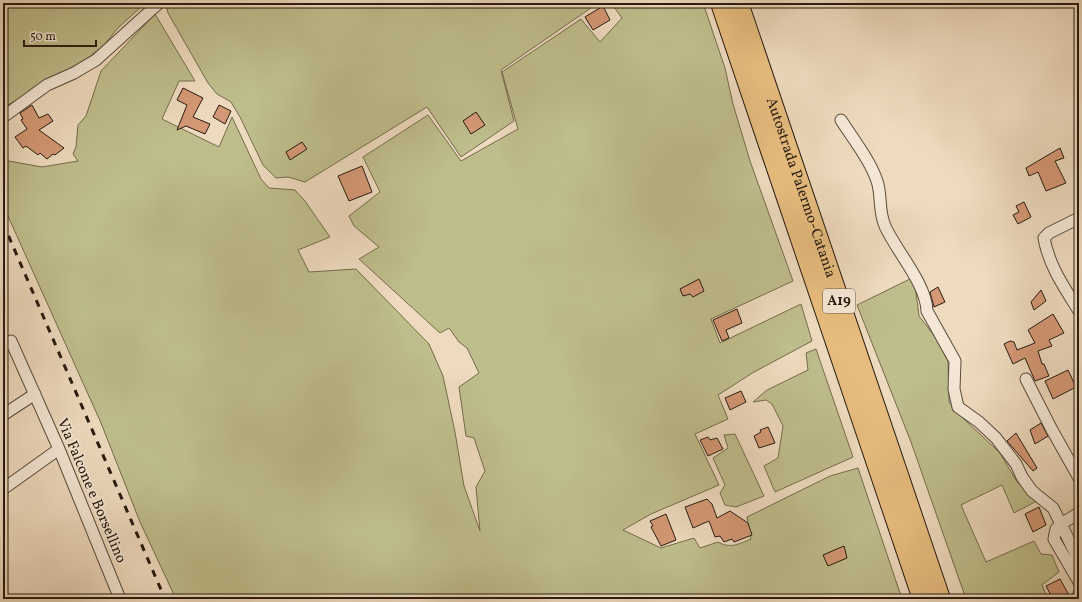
<svg xmlns="http://www.w3.org/2000/svg" width="1082" height="602" viewBox="0 0 1082 602" font-family="Vollkorn,serif">
<style>
.green{fill:#bfbd8c;stroke:#736c4d}
.building{fill:#d49876;stroke:#271b0e}
.lines{fill:none;stroke-linecap:round;stroke-linejoin:round}
.minor-casing{stroke:#594b3a;stroke-width:13}
.motorway-casing{stroke:#271b0e;stroke-width:22}
.minor{stroke:#f4e7d5;stroke-width:11}
.motorway{stroke:#e7bd7f;stroke-width:20}
.rail{stroke:#271b0e;stroke-width:3;stroke-dasharray:7 7;stroke-linecap:butt}
.labels{text-anchor:middle;dominant-baseline:central;stroke-width:3.5;stroke-linejoin:round;paint-order:stroke}
.shield{fill:#f4e7d5;stroke:#64584a;stroke-width:1}
.shield-label{font-size:14px;font-weight:bold;fill:#271b0e}
.street-label{font-size:15px;fill:#271b0e;stroke:#f4e7d5}
</style>
<rect width="100%" height="100%" fill="#eedabe"/>
<filter id="stains"><feTurbulence type="fractalNoise" baseFrequency=".005" numOctaves="4"/><feColorMatrix values="0 0 0 0 .2 0 0 0 0 .09 0 0 0 0 .02 0 0 0 .5 -.17"/></filter>
<radialGradient id="worn" r=".72"><stop offset=".6" stop-color="#630" stop-opacity="0"/><stop offset="1" stop-color="#630" stop-opacity=".3"/></radialGradient>
<!-- green -->
<path class="green" d="M3 3H149L143 5 118 28 104 45 89 57 3 108Z
M171 3H598L501 70 514 121 461 157 427 107 305 182 288 177 276 178 263 165 240 117 231 102 217 94 208 83 168 13 166 5Z
M611 3H703L725 68 733 104 750 161 793 281 711 319 720 343 801 304 812 341 754 372 718 395 728 419 695 434 719 485 651 514 623 530 661 548 694 538 700 548 718 542C730 549 739 544 751 539L747 517 830 476 858 468 902 599H176L140 522 101 423 3 205V160L42 167 78 161 73 154 76 147 78 125 86 116 101 71 155 14 195 81H179L162 119 219 147 232 117 261 179 269 188 295 190 305 201 330 237 298 250 309 272 356 269 429 344 443 376 455 432 464 486 480 531 476 487 485 471 474 438 466 436 459 387 479 373 467 348 459 342 449 328 440 333 359 259 379 247 354 226 349 216 380 192 363 157 428 115 461 161 518 129 502 72 581 19 600 42 622 18Z
M914 277 919 316 936 338 948 361 949 402 964 419 1000 453 1017 482 1037 501 1014 513 1002 485 961 505 986 562 1034 541 1041 554 1052 555 1059 572 1042 585 1048 599H966L911 442 857 305Z
M816 349 853 457 775 492 764 466 778 458 783 426 772 404 766 400 753 402 767 390 808 370 806 353Z
M735 434 764 496 736 507 725 505 720 493 725 485 713 458 728 448 724 435Z"/>
<!-- building -->
<path class="building" d="M603 6 610 20 593 30 585 17Z
M183 88 203 98 193 117 210 124 205 134 186 126 177 130 187 105 177 100Z
M32 105 39 118 48 114 53 121 39 130 64 148 55 155 53 154 47 159 40 153 38 155 26 146 23 148 15 137 27 129 21 120 23 119 20 113Z
M219 105 231 111 225 124 213 117Z
M476 112 485 125 471 134 463 121Z
M302 142 307 149 290 160 286 152Z
M1060 148 1064 158 1055 161 1066 183 1046 191 1038 172 1029 176 1026 168Z
M362 166 372 192 349 201 338 176Z
M1024 202 1031 217 1018 224 1013 215 1019 212 1016 206Z
M699 279 704 291 693 297 690 294 683 296 680 289Z
M938 287 945 302 934 307 930 292Z
M1041 290 1046 301 1034 310 1031 302Z
M737 309 742 323 726 330 729 338 722 341 713 320Z
M1053 314 1064 333 1049 340 1052 346 1038 351 1042 364H1044L1049 376 1035 381 1025 358 1013 364 1004 344 1010 341 1014 342 1017 350 1035 343 1028 330Z
M1068 370 1076 387 1053 399 1045 381Z
M741 391 746 402 730 410 725 398Z
M1041 423 1048 436 1035 444 1030 430Z
M768 427 775 443 759 448 754 436 761 432 760 430Z
M1016 433 1037 468 1033 471 1007 441Z
M708 437 710 440 717 438 723 449 708 456 700 440Z
M707 499 712 504 717 518 730 511 748 523 752 535 734 542 732 539 724 542 720 536 715 537 709 521 693 528 685 507Z
M1039 507 1046 525 1033 532 1025 514Z
M666 514 676 540 661 546 651 527 653 526 650 521Z
M844 546 847 558 828 566 823 555Z
M1060 579 1069 595 1062 599H1053L1046 586Z"/>
<g class="lines">
<!-- minor casing -->
<g class="minor-casing">
<path id="minor" d="M3 117 47 85 74 73 96 60 159 3
M841 120C853 139 870 160 877 181 882 195 878 210 885 226 896 251 926 283 927 311L955 361 954 389 958 407 979 422 996 438 1016 464 1022 477 1032 491 1053 508 1061 524 1056 529 1054 539 1079 582
M1079 218 1049 233 1044 238C1049 266 1064 287 1079 311
M3 346 11 341 59 449 120 599
M1026 379 1052 430 1079 478
M3 415 35 394
M3 489 59 449
M1079 513 1061 524 1079 561
M1078 599 1079 594"/>
</g>
<!-- motorway casing -->
<g class="motorway-casing">
<g id="motorway">
<path d="M721 3 923 599"/>
<path id="s1" d="M738 3 940 599"/>
</g>
</g>
<!-- minor -->
<use href="#minor" class="minor"/>
<!-- motorway -->
<use href="#motorway" class="motorway"/>
<!-- rail -->
<path class="rail" d="M3 223 165 599"/>
</g>
<g class="labels">
<!-- shield labels -->
<rect class="shield" x="823" y="289" width="32" height="24" rx="3"/>
<g class="shield-label">
<text x="839" y="301">A19</text>
</g>
<!-- street labels -->
<g class="street-label">
<text stroke="none"><textPath href="#s1" startOffset="195">Autostrada Palermo-Catania</textPath></text>
<text transform="translate(91 491) rotate(67)">Via Falcone e Borsellino</text>
</g>
</g>
<!-- margin -->
<rect width="1082" height="602" fill="none" stroke="#eedabe" stroke-width="16"/>
<rect x="4" y="4" width="1074" height="594" fill="none" stroke="#271b0e" stroke-width="2"/>
<rect x="8" y="8" width="1066" height="586" fill="none" stroke="#271b0e"/>
<!-- scale -->
<path d="M24 40v6h72v-6" fill="none" stroke="#271b0e" stroke-width="2"/>
<text x="30" y="40" font-size="12" fill="#271b0e" stroke="#f4e7d5" stroke-width="3" paint-order="stroke">50 m</text>
<rect width="100%" height="100%" filter="url(#stains)"/>
<rect width="100%" height="100%" fill="url(#worn)"/>
</svg>
